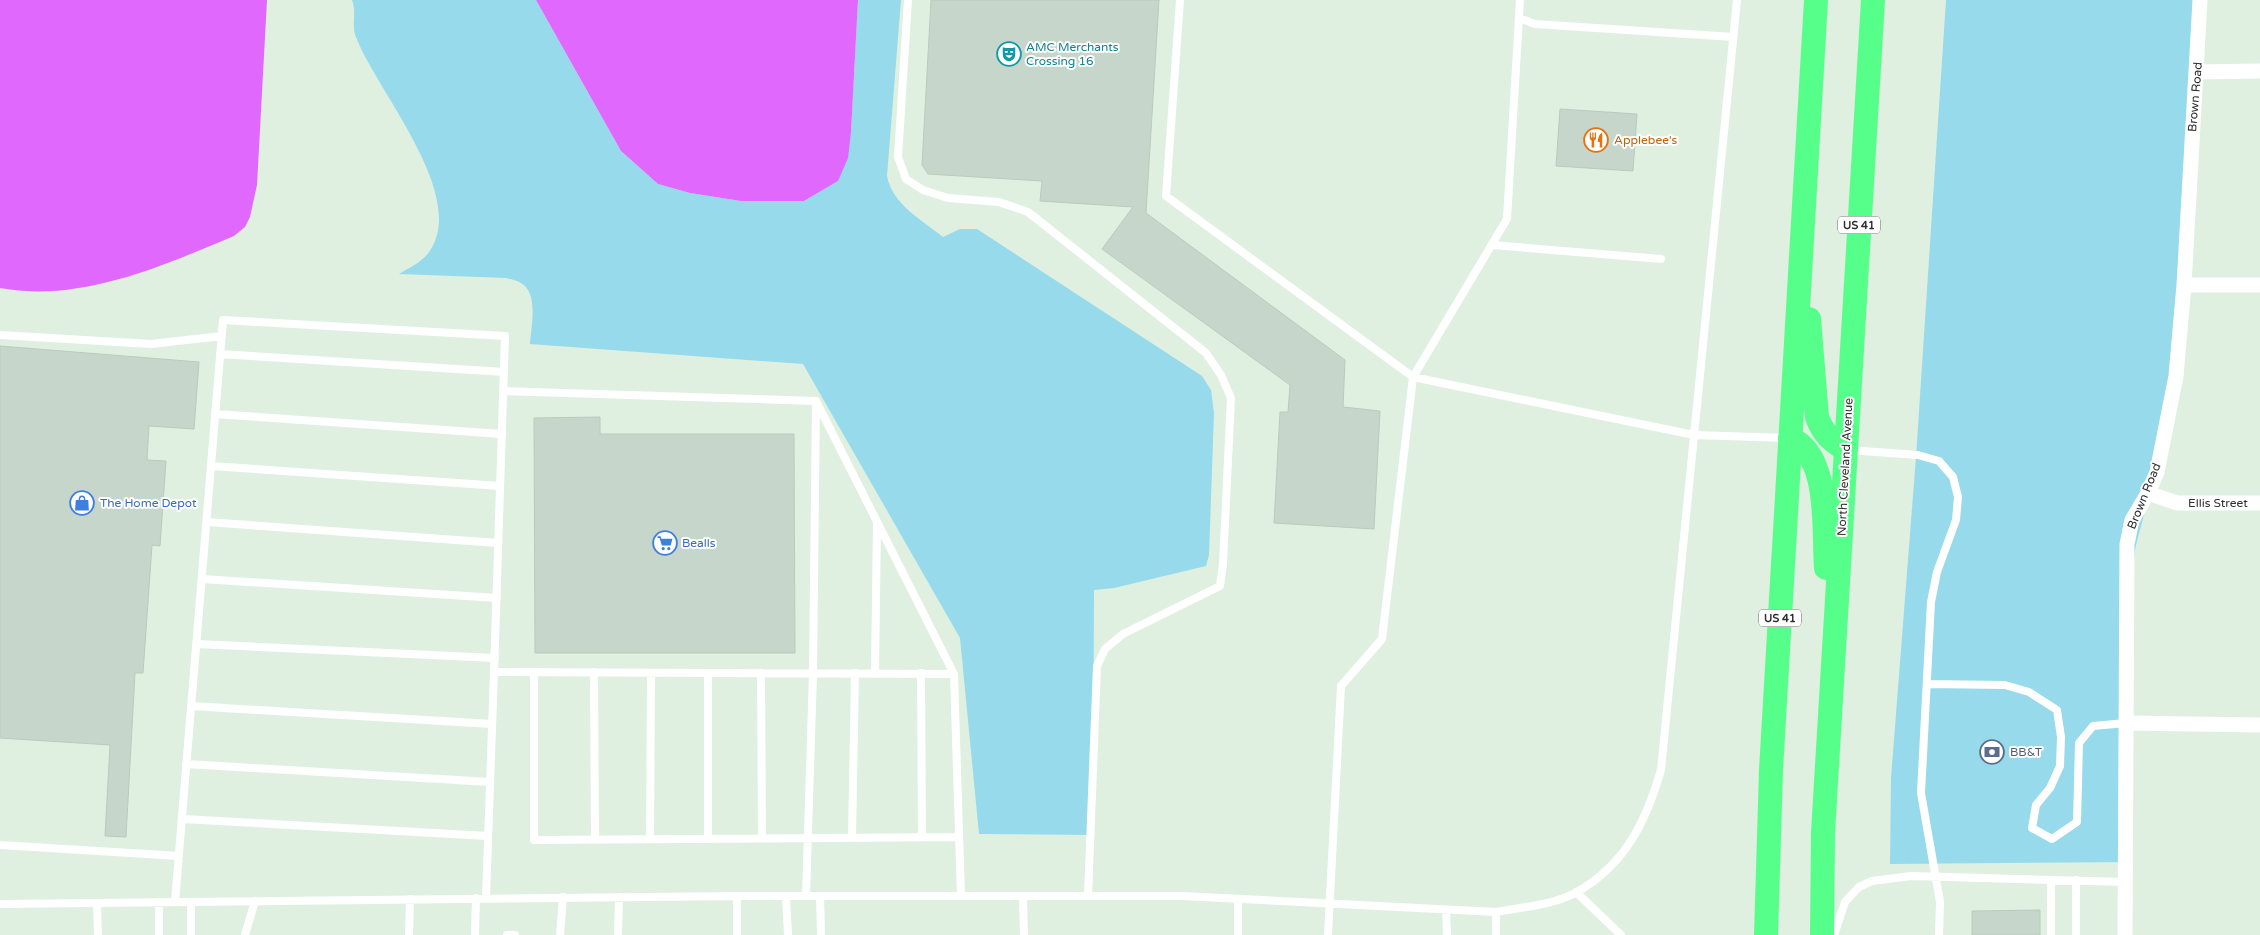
<svg xmlns="http://www.w3.org/2000/svg" width="2260" height="935" viewBox="0 0 2260 935" font-family="'Varela Round',sans-serif">
<style>
.green{fill:#96daec}
.water{fill:#e068fc}
.building{fill:#c7d6ca;stroke:#b8ccbc}
.lines{fill:none;stroke-linecap:round;stroke-linejoin:round}
.service{stroke:#fff;stroke-width:8}
.minor{stroke:#fff;stroke-width:15}
.primary{stroke:#55ff8a;stroke-width:24}
.labels{text-anchor:middle;dominant-baseline:central;stroke-width:4;stroke-linejoin:round;paint-order:stroke}
.shield{fill:#fff;stroke:#6d6d6d;stroke-width:1}
.shield-label{font-size:11px;font-weight:bold;fill:#2e2e2e}
.culture-label{font-size:12px;fill:#0d838f;stroke:#fff;text-anchor:start}
.street-label{font-size:12px;fill:#2e2e2e;stroke:#fff}
.food-label{font-size:12px;fill:#c56008;stroke:#fff;text-anchor:start}
.shop-label{font-size:12px;fill:#366cbe;stroke:#fff;text-anchor:start}
.service-label{font-size:12px;fill:#4e5e75;stroke:#fff;text-anchor:start}
</style>
<rect width="100%" height="100%" fill="#dff0e1"/>
<!-- green -->
<path class="green" d="M352 0H536L621 151 658 184 690 193 741 201H804L838 181 851 132 858 0H901L887 176C892 204 922 220 943 237L960 229H977L1202 376 1211 390 1214 413 1209 555 1206 566 1114 588 1094 590 1093 835 979 834 960 638 803 364 530 344C531 327 539 293 521 283 517 280 510 279 506 278L399 274C411 267 424 261 431 249 466 192 376 90 356 37 351 26 357 12 352 0Z
M1946 0H2206L2184 364 2136 545 2131 575 2133 862 1890 864 1891 778 1916 457Z"/>
<!-- water -->
<path class="water" d="M0 0H267L257 185 250 217 245 227 234 236C162 266 80 303 0 288Z
M536 0H858L851 132 848 158 838 181 804 201H741L690 193 658 184 621 151Z"/>
<!-- building -->
<path class="building" d="M931 0H1159L1146 213 1345 360 1343 407 1380 411 1374 529 1274 523 1280 412H1288L1290 385 1102 249 1133 207 1040 201 1042 181 928 174 922 165Z
M1560 109 1637 114 1633 171 1556 166Z
M0 346 199 362 194 429 149 426 147 460 166 461 160 546 152 545 143 673H135L126 837 105 836 110 745 0 738Z
M600 417V434H794L795 653H535L534 418Z
M2040 910V935H1972V911Z"/>
<g class="lines">
<!-- service -->
<path class="service" d="M908 0 898 157 906 179 923 190 948 198 999 202 1028 212 1206 353 1221 375 1231 398 1223 564 1220 586 1123 634 1105 649 1097 666 1088 896
M1180 0 1166 196 1413 377 1382 639 1341 686 1328 935
M1520 0 1507 219 1413 377 1694 435 1787 438
M1519 18 1535 24 1733 37
M1492 245 1661 259
M0 335 151 344 222 336
M220 354 504 372
M503 391 816 401
M817 403 954 674
M215 414 502 434
M1848 450 1918 455 1939 461 1953 477 1958 497 1956 520 1937 572 1931 602 1921 793 1940 902 1939 935
M211 466 500 486
M207 522 498 543
M202 579 497 598
M197 644 495 658
M534 672V840L959 837
M594 672 595 839
M708 673V838
M761 673 762 838
M875 673 877 523
M921 673 922 837
M1927 684 2005 685 2029 692 2057 710 2061 737 2060 766 2050 788 2036 805 2032 828 2052 839 2077 822 2079 743 2093 726 2126 723
M191 706 492 724
M186 764 490 782
M182 819 488 836
M852 837 855 673
M650 839 651 673
M0 845 179 856
M2076 880V935
M1576 892 1621 935
M737 896V935
M786 896 788 935
M806 896 813 673 816 401
M820 896 821 935
M1023 896 1024 935
M486 898 494 672
M1238 899V935
M159 902V935
M175 902 223 320 505 336 494 672 954 674 961 896
M97 903 98 935
M0 904 737 896H1183L1496 912C1522 907 1554 905 1577 892 1626 864 1646 821 1661 770L1737 0
M1446 910 1447 935
M191 935V902
M245 935 255 901
M409 935 410 899
M475 935 476 898
M507 935H515
M560 935 563 897
M618 935 619 897
M1496 935V912
M1834 935 1845 902 1859 887 1872 881 1911 876 2125 882
M2051 935V880"/>
<!-- minor -->
<path class="minor" d="M2197 72 2260 71
M2184 285H2260
M2148 493 2177 503H2260
M2126 723 2260 725
M2125 935 2127 544 2132 520 2148 493 2157 472 2176 376 2184 285 2200 0"/>
<!-- primary -->
<path class="primary" d="M1809 319 1817 417C1823 434 1831 440 1846 450
M1790 438C1831 456 1823 529 1826 568
M1766 935 1771 770 1816 0
M1822 935 1823 832 1873 0"/>
</g>
<!-- icons -->
<defs>
<g id="theatre-ring" transform="scale(1.25)"><circle r="9.5" fill="#fff" stroke="#0f9aa8" stroke-width="1.5"/><path d="M-5-5.5Q0-4 5-5.5V0Q5 5 0 6Q-5 5-5 0ZM-3.3-2.5H-1v1.5H-3.3ZM1-2.5H3.3v1.5H1ZM-2.8 1Q0 5.5 2.8 1Z" fill="#0f9aa8"/></g>
<g id="restaurant-ring" transform="scale(1.25)"><circle r="9.5" fill="#fff" stroke="#e8710a" stroke-width="1.5"/><path d="M-5-6h1v4h1v-4h1v4h1v-4h1v5L-1.5 .5V6h-2V.5L-5-1ZM5-6V6H3V1.5H1.5Q1.5-4 5-6Z" fill="#e8710a"/></g>
<g id="shop-ring" transform="scale(1.25)"><circle r="9.5" fill="#fff" stroke="#3f7fe0" stroke-width="1.5"/><path d="M-5-2.5h2.3a2.7 3.5 0 0 1 5.4 0H5L5.5 6h-11ZM-1.5-2.5h3a1.5 2.3 0 0 0-3 0Z" fill="#3f7fe0"/></g>
<g id="supermarket-ring" transform="scale(1.25)"><circle r="9.5" fill="#fff" stroke="#3f7fe0" stroke-width="1.5"/><path d="M-6-5.5h2.5l.6 2H6L4.5 2H-2.5L-4.4-4H-6ZM-1.5 3.2a1.3 1.3 0 1 0 .1 0ZM3 3.2a1.3 1.3 0 1 0 .1 0Z" fill="#3f7fe0"/></g>
<g id="bank-ring" transform="scale(1.25)"><circle r="9.5" fill="#fff" stroke="#5c6f8a" stroke-width="1.5"/><path d="M-6-4H6V4H-6ZM0-2.3a2.3 2.3 0 1 0 0 4.6a2.3 2.3 0 1 0 0-4.6Z" fill="#5c6f8a"/></g>
</defs>
<g fill-rule="evenodd">
<use href="#theatre-ring" x="1009" y="54"/>
<use href="#restaurant-ring" x="1596" y="140"/>
<use href="#shop-ring" x="82" y="503"/>
<use href="#supermarket-ring" x="665" y="543"/>
<use href="#bank-ring" x="1992" y="752"/>
</g>
<g class="labels">
<!-- shield labels -->
<g class="shield">
<rect x="1838" y="216.5" width="42" height="17" rx="4"/>
<rect x="1759" y="609.5" width="42" height="17" rx="4"/>
</g>
<g class="shield-label">
<text x="1859" y="225">US 41</text>
<text x="1780" y="618">US 41</text>
</g>
<!-- culture labels -->
<g class="culture-label">
<text x="1026" y="47">AMC Merchants<tspan x="1026" dy="14">Crossing 16</tspan></text>
</g>
<!-- street labels -->
<g class="street-label">
<text transform="translate(2195 97) rotate(-85)">Brown Road</text>
<text transform="translate(1845 467) rotate(-87)">North Cleveland Avenue</text>
<text transform="translate(2144 496) rotate(-68)">Brown Road</text>
<text x="2218" y="503">Ellis Street</text>
</g>
<!-- food labels -->
<g class="food-label">
<text x="1614" y="140">Applebee's</text>
</g>
<!-- shop labels -->
<g class="shop-label">
<text x="100" y="503">The Home Depot</text>
<text x="682" y="543">Bealls</text>
</g>
<!-- service labels -->
<g class="service-label">
<text x="2010" y="752">BB&amp;T</text>
</g>
</g>
</svg>
